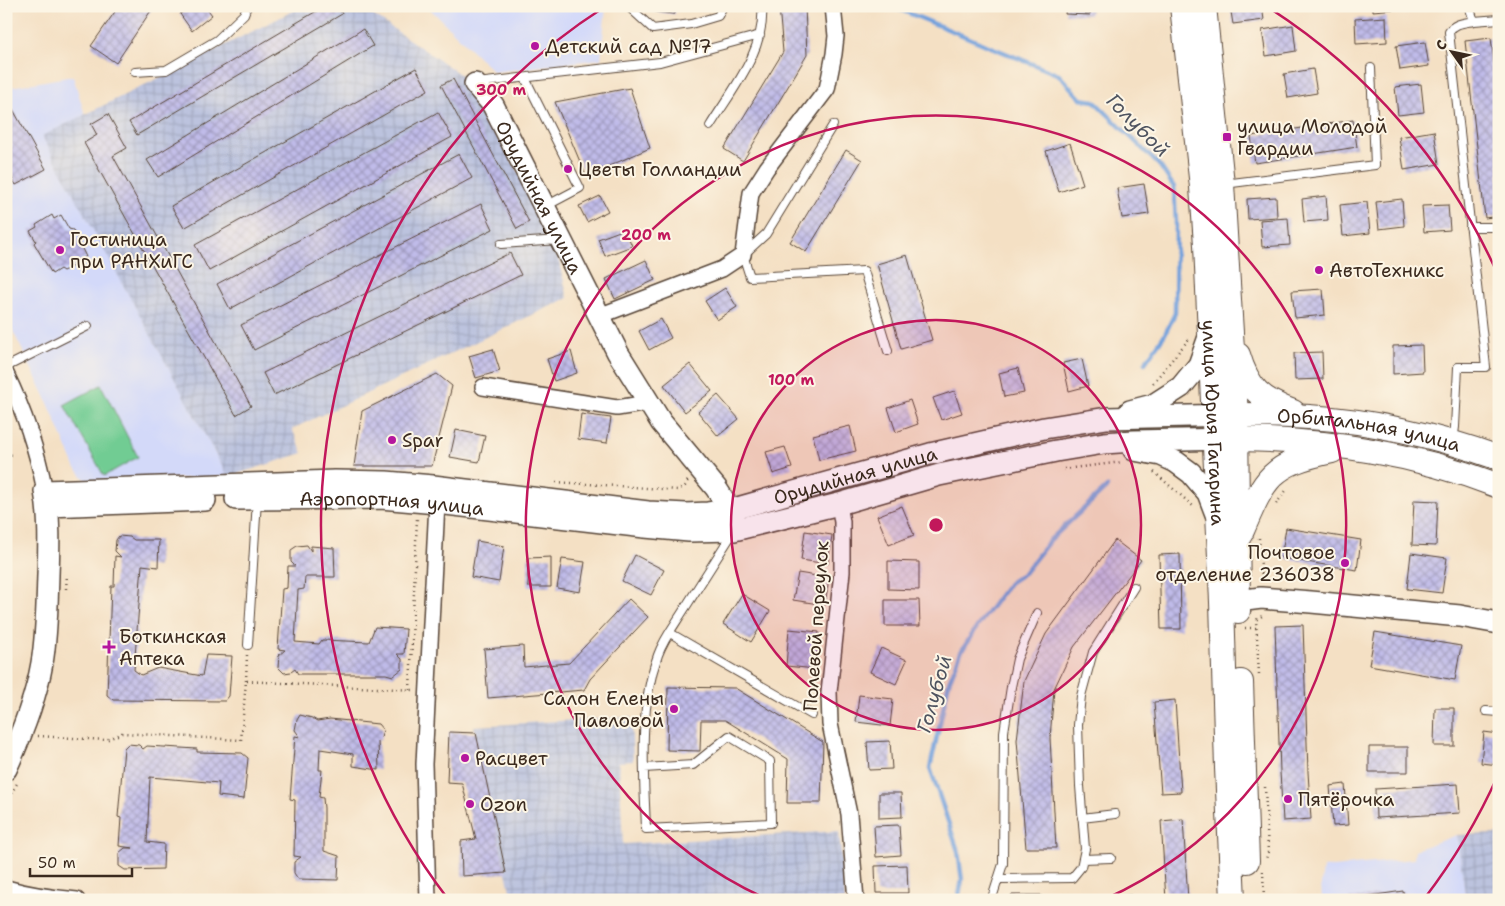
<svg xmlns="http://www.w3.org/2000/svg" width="1505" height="906" viewBox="0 0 1505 906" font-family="'Shantell Sans',sans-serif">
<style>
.built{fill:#d3d9f9}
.industrial{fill:url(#industrial-grid)}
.pitch{fill:#71cc93;stroke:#567b58}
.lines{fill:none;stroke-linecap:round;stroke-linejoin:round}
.stream{stroke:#73a1dc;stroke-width:4.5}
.building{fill:url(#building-cross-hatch)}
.lane-casing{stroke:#574537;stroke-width:10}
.street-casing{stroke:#574537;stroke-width:18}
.secondary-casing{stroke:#574537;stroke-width:24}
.primary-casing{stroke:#574537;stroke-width:26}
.path{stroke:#574537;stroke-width:2.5;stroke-dasharray:1 4;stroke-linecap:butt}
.lane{stroke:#fff;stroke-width:8}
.street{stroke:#fff;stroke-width:15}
.secondary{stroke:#fff;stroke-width:21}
.primary{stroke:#fff;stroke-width:24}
.ring{fill:none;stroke:#c2185b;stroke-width:2.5}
.poi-dot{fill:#b5179e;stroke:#fcf5e5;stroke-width:2}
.labels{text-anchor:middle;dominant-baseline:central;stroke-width:4;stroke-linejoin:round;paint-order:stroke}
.poi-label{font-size:19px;fill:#3b2a1e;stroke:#fcf5e5;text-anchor:start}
.street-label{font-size:19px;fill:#3b2a1e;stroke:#fcf5e5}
.water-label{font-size:20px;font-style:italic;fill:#4f5460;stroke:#fcf5e5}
.centre{fill:#c2185b;stroke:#fcf5e5;stroke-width:2.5}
.ring-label{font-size:15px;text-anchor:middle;font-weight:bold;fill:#c2185b;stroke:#fcf5e5;stroke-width:4;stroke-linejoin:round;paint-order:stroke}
</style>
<defs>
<pattern id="industrial-grid" width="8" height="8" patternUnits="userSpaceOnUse" patternTransform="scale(1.25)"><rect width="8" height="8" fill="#bcc3de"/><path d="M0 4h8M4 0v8" fill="none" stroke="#a2a8be"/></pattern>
<pattern id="building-cross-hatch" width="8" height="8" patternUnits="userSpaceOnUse" patternTransform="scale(1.25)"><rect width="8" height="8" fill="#c0bbe9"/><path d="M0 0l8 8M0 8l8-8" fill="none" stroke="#9d98bc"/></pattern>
</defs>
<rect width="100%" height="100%" fill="#fcf5e5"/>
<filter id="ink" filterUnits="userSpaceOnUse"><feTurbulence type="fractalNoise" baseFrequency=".02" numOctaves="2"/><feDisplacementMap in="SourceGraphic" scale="10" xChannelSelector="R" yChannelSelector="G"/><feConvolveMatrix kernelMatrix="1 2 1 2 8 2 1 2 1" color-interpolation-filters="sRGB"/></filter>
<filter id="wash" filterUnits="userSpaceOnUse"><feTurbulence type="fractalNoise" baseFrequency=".0096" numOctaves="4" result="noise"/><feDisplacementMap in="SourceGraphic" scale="20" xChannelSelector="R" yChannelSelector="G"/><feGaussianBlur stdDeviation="1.12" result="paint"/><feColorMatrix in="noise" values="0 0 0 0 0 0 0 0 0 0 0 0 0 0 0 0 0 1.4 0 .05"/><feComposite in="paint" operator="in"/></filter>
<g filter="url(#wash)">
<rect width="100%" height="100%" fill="#f4e0c4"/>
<!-- built -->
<path class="built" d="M427 6H606L601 59 494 72Z
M73 76 85 115 43 137 228 477 86 481 75 467 45 396 6 317V88Z
M1457 835 1466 900H1322L1321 884 1323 868 1414 859 1415 850Z"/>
<!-- industrial -->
<path class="industrial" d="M303 6H360L461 75 523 179 557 253 568 298 292 429 303 453 228 477 42 136Z
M631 717 633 761 619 762 623 844 839 831 845 900H512L474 726Z
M1499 834V900H1466L1457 835Z"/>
<!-- pitch -->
<path class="pitch" d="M101 385 138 457 104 476 64 405Z"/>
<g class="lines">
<!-- stream -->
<path class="stream" d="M881 6 901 10 1059 75 1081 99 1094 101 1160 166 1174 187 1176 222 1175 313 1165 334 1145 363
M958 900 962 880 958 851 930 768 949 682 961 652 977 627 1009 583 1024 573 1050 540 1107 487"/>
</g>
<g id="blocks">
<!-- building -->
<path class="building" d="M119 6H154L116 63 91 46Z
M190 6H205L212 15 192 31 180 14Z
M325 6H338L342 14 137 135 129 122Z
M645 6H699L696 9H693L692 7 675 11V14H673L656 12Z
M779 6H805L807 55 743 161 724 149 783 52Z
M1066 6H1091L1090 15 1065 14Z
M1230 6H1262L1264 20 1233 24Z
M1373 6H1406V8L1373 11Z
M1386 17 1387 42 1356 44 1355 19Z
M1293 25 1296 51 1266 56 1262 30Z
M363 29 373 46 158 177 147 160Z
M1491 38 1499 103V216L1485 218 1465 41Z
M1425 42 1429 66 1400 70 1396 46Z
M416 68 428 90 184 228 171 206Z
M1313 69 1317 93 1288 98 1284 74Z
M453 79 529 222 517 229 441 85Z
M1421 84 1424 112 1398 115 1395 87Z
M630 88 650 148 586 176 555 102Z
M10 104 46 169 16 185 6 168V106Z
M438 112 452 137 209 271 195 245Z
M108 114 127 148 113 156 251 406 236 415 84 143 97 135 91 124Z
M1353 120 1357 147 1255 163 1251 136Z
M1434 131 1439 164 1404 170 1399 137Z
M1070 143 1083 184 1059 192 1046 151Z
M846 150 862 160 806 252 790 242Z
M459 154 472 178 230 309 217 284Z
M1144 184 1149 214 1122 218 1117 188Z
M600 196 608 211 587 222 579 206Z
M1326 196 1328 220 1304 222 1302 199Z
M1276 197 1277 217 1248 219 1247 199Z
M1402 199 1404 226 1379 229 1376 202Z
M1367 202 1370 233 1343 236 1340 205Z
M481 204 493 229 254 350 241 325Z
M1448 205 1450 230 1424 232 1422 206Z
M52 215 54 219 61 215 69 229 73 230 86 257 78 260 79 263 63 271 60 269 52 274 34 243 36 241 30 231 37 227 36 225Z
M1288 218 1290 245 1262 247 1260 220Z
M625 229 632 246 605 256 598 239Z
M510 253 521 275 274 395 263 373Z
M907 255 932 340 901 349 877 264Z
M646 260 655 280 615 299 606 279Z
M725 288 737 307 717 320 705 301Z
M1323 289 1325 315 1295 318 1292 291Z
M661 319 671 338 649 350 639 331Z
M1422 345 1423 372 1393 374V346Z
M493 349 500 371 476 378 469 356Z
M571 351 577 373 554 381 547 359Z
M1322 352 1323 379 1295 380 1294 353Z
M1082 359 1088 386 1069 391 1063 363Z
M690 364 712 391 685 412 664 385Z
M1018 368 1024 393 1004 397 999 373Z
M437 374 452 386 432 466H354L362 411Z
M954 391 962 413 941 420 933 398Z
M718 395 739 419 718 436 698 412Z
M910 400 918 424 896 432 888 408Z
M581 414 611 418 607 443 578 439Z
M850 426 856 451 819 460 813 435Z
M456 430 485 436 479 462 450 457Z
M785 447 792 468 773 474 766 452Z
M1414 500 1438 501 1436 546 1412 545Z
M902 506 914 535 889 545 877 516Z
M1286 528 1361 540 1357 570 1281 558Z
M805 531 832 535 828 564 801 560Z
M119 536 130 537 134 540H159L158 567 142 565 134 670 141 675 158 668 202 676 206 655 232 656 229 696 225 701 113 700 107 695 111 586H114L115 556 121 557 115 551 116 540Z
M1115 540 1141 560 1074 647 1054 689 1050 738 1056 848H1026L1017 740 1024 681 1046 634Z
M477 541 504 546 499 582 471 577Z
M307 545 311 551V546L334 548 335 577H305L304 589 298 590 295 642 319 644 322 640 369 642 375 627 406 629 404 654H397L402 659V669L393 676 386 674H298L295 669 291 672 284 673 278 667 279 655 285 650 278 649 282 589 287 588 288 566H295L291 562V550L297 546Z
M1411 553 1447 558 1442 593 1407 589Z
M1180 554 1181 629H1161L1159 555Z
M635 555 664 570 651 595 622 581Z
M551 557V587H528V558Z
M562 559 585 562 580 592 557 588Z
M888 561 919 562V590L888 589Z
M798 573 829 578 825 605 793 600Z
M742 594 770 611 751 642 723 624Z
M629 599 648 617 590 679 584 690 488 698 484 649 523 646 524 667 569 663Z
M885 600H919L920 626H885Z
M1303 625 1308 772 1311 819 1283 821 1280 772 1275 626Z
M789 629 819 632 816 669 786 666Z
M1375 632 1461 646 1455 680 1369 665Z
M881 648 907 660 896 684 870 672Z
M668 687 735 688 823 742 821 803H787L788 759 725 720H701L700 751 667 750Z
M859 695 893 699 890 726 856 722Z
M1175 700 1181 792 1161 793 1154 702Z
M1435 708H1454V746H1434Z
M300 715 312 718 317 721 330 719 378 724 383 730 381 738 378 741 379 770 353 766V754L320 749 319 770H322L319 797 323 798 324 808V851L339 856 338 880 298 879 294 873V862L301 857 294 856 295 800 290 799 295 736 300 737 295 730 297 720Z
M449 732 476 733 506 873 462 876 461 841 476 839 462 783 447 782Z
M1484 732 1499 734V765L1481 763Z
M890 741 892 769 869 770 867 742Z
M128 744 139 745 143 749 147 746 197 749V752L242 753 248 758 244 799 218 796 219 783 150 777 147 842 164 844 163 869 125 870 119 866V853L125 848H133L119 846 121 818 118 817 124 748Z
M1369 747H1408V772H1369Z
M1345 784 1348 825 1333 826 1330 786Z
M1458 784 1460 813 1376 818 1375 789Z
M879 793H901L902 817 879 818Z
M1183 819 1188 900H1166L1161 821Z
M899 825 901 855 876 857 874 826Z
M907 865 908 893H876L875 866Z
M1403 891 1404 900H1349V899Z
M1011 895H1041V900H1011Z
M1131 895V900H1079V898Z"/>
</g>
</g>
<g filter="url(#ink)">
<use href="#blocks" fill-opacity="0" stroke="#574537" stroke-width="1"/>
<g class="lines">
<!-- lane casing -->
<g class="lane-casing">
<path id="lane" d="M628 6 653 29 691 24 718 16 723 6
M1474 21 1499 19
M135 72 166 70 217 40 244 14 247 6
M525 78 580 188 546 206
M477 83 660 62 760 35
M833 125 766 234 743 255 750 277 864 271 888 351
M710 126C732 90 766 50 762 6
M1224 184 1375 165 1371 68
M1470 227H1499
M501 244 559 240
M6 367 88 326
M1453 441 1455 427 1458 367H1486L1449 32C1454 23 1464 23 1474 21L1469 6
M670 633 812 715
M248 645 257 500
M1486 711 1499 712
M644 768 693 765 729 736 770 761 771 823 646 829C644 772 638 710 658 655 664 638 676 623 685 608 701 583 716 559 732 534
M1082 818 1115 814
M1083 859 1111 858
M998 879 1072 878 1081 867 1085 849 1080 786 1078 725 1081 696 1093 652 1134 587
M993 900V895L1003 864 1004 732 1011 687 1017 659 1037 613"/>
</g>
<!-- street casing -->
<g class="street-casing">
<path id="street" d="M599 316 722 269 743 255 751 193 767 168 827 89 834 54 836 36 833 6
M6 374C24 411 37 450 45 491
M483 387 617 408 648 403
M839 504 842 522V572L829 692 830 724 849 814 856 900
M6 888C30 895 53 898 77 900
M428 900 424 764 437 503"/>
</g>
<!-- secondary casing -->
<g class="secondary-casing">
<g id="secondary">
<path id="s1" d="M475 84 493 105 618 353 661 422 716 488 730 510 733 522"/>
<path d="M1130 411 1153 405 1181 387 1199 365 1209 337"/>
<path d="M1134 450 1161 455 1176 462 1191 473 1208 493 1216 514"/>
<path id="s2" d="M236 499 381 498 437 503 645 527 689 531 734 530 839 504 939 475 1056 451 1104 443 1134 441 1230 439"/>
<path d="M48 506 205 500"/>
<path d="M1238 601 1261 598 1311 602 1460 616 1499 623"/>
<path id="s3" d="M6 769C21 736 36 698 42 663 47 634 47 604 48 575 49 547 50 518 45 491L335 481 386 482 433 486 648 512 686 514 708 513 730 510 930 454 1044 428 1107 418 1231 415"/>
</g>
</g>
<!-- primary casing -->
<g class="primary-casing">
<g id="primary">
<path id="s4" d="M1182 6 1202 187 1206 245 1222 602 1227 768 1233 900"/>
<path d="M1204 6 1222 184 1236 415 1238 611"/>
<path d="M1238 355C1248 389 1261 400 1293 412"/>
<path id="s5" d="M1236 415C1260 415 1285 415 1309 417 1374 421 1437 436 1499 458"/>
<path d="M1237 439C1328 440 1413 453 1499 486"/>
<path d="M1241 533C1265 477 1270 464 1332 451"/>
<path d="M1241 682 1247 861"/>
</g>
</g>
<!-- path -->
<path class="path" d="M1153 383 1189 339
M6 456 14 454
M1064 469 1123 462
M1154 472 1193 506
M556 482 678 490 685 486 688 480
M1276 504 1288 488
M1259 538 1262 580
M66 589 67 575
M1245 628H1256
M1259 674 1256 620 1262 616
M246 681 247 655
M410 690 417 518H416
M38 736 106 740 122 733 241 740 246 681 414 690
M1265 787 1268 852 1266 859
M6 802 18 782
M1263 871 1264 900"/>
<!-- lane -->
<use href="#lane" class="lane"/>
<!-- street -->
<use href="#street" class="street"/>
<!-- secondary -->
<use href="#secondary" class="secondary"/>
<!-- primary -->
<use href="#primary" class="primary"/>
</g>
</g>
<!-- distance rings -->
<circle cx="936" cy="525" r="205" fill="#c2185b" fill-opacity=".12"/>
<g class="ring">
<circle cx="936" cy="525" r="205"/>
<path d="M769 900A410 410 0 1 1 1103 900"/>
<path d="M1498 775A615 615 0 0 1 1424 899M448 899A615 615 0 0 1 606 6M1266 6A615 615 0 0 1 1498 275"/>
</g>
<!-- markers -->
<g class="poi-dot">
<circle cx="535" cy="46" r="5"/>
<rect x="1222" y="132" width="10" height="10" rx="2.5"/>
<circle cx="568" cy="169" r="5"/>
<circle cx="60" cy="250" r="5"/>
<circle cx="1319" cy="270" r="5"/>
<circle cx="392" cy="440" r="5"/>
<circle cx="1345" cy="563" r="5"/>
<path d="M106.5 639.5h5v5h5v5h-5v5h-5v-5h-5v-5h5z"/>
<circle cx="674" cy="709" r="5"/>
<circle cx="465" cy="758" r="5"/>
<circle cx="1288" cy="799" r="5"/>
<circle cx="470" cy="804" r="5"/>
</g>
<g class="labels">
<!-- poi labels -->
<g class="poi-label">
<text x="545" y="46">Детский сад №17</text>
<text x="1237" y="126">улица Молодой<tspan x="1237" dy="22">Гвардии</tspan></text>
<text x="578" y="169">Цветы Голландии</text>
<text x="70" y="239">Гостиница<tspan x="70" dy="22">при РАНХиГС</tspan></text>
<text x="1329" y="270">АвтоТехникс</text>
<text x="402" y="440">Spar</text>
<text x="1335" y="552" text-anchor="end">Почтовое<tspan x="1335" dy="22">отделение 236038</tspan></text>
<text x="119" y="636">Боткинская<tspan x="119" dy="22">Аптека</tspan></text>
<text x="664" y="698" text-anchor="end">Салон Елены<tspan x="664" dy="22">Павловой</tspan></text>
<text x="475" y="758">Расцвет</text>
<text x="1298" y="799">Пятёрочка</text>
<text x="480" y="804">Ozon</text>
</g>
<!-- street labels -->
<g class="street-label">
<text stroke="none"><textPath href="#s1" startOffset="131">Орудийная улица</textPath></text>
<text stroke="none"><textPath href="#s4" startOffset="418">улица Юрия Гагарина</textPath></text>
<text stroke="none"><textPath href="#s5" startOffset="134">Орбитальная улица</textPath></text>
<text stroke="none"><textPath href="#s3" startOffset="1102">Орудийная улица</textPath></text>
<text stroke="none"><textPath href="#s2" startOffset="156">Аэропортная улица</textPath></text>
<text transform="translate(816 626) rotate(-86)">Полевой переулок</text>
</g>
<!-- water labels -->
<g class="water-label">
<text transform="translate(1138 125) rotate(45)">Голубой</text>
<text transform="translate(934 694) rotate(-74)">Голубой</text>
</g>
</g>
<circle cx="936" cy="525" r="8" class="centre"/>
<g class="ring-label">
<text x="501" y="95">300 m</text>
<text x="646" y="240">200 m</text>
<text x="791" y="385">100 m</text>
</g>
<!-- margin -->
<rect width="1505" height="906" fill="none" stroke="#fcf5e5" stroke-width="25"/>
<!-- north arrow -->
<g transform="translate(1452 52) rotate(303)" stroke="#fcf5e5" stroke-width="4" paint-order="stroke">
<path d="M0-4L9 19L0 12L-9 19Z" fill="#3b2a1e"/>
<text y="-8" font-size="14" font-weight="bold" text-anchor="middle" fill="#3b2a1e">С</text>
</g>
<!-- scale -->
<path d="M30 868v8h102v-8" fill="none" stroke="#3b2a1e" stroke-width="2.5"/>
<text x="38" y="868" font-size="15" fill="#3b2a1e" stroke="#fcf5e5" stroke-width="4" paint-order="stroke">50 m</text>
</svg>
